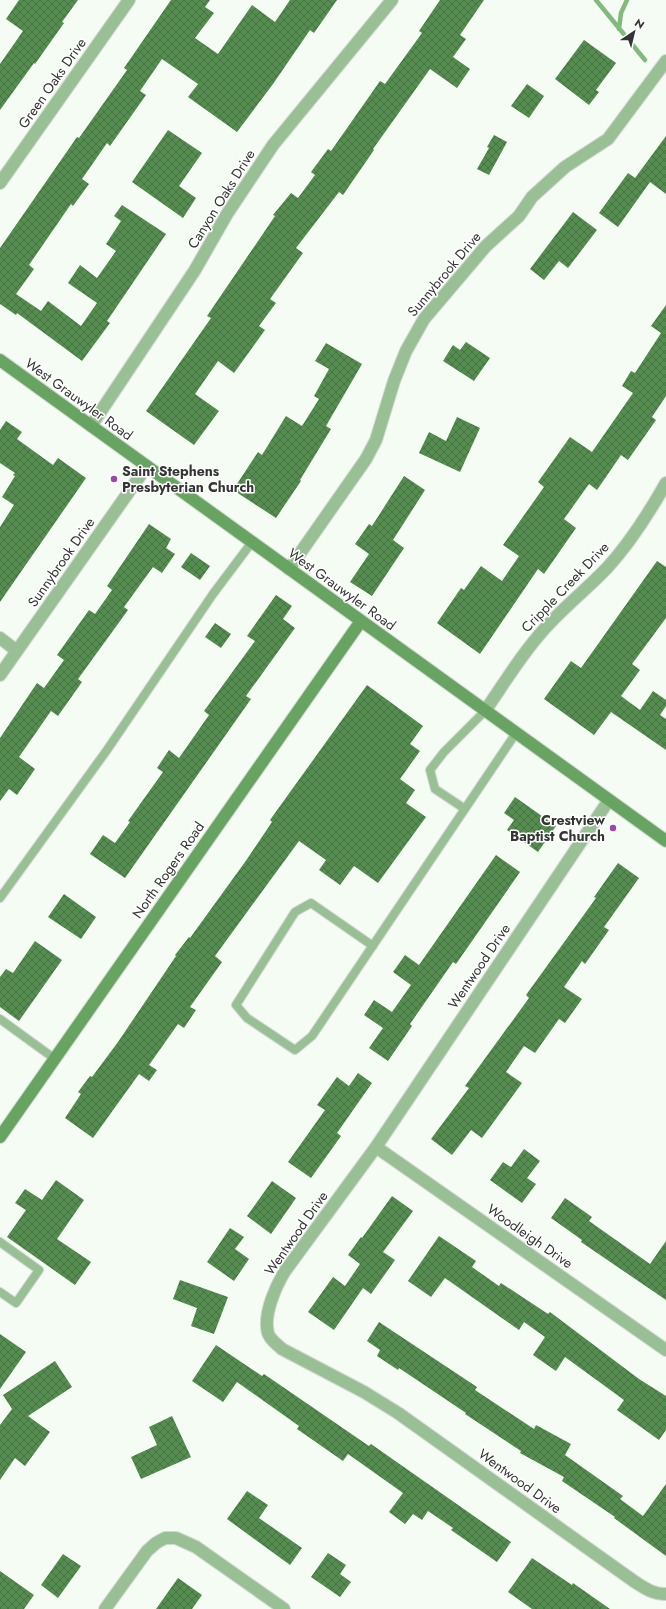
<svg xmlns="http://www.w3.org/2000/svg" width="666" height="1609" viewBox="0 0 666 1609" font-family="Jost,sans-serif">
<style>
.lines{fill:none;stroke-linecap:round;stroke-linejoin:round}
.stream{stroke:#81ba7b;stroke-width:4.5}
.building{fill:url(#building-cross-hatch)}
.lane-casing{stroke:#d2d8d1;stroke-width:10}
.street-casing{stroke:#d2d8d1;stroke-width:14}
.secondary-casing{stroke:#d2d8d1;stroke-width:14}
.lane{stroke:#99c094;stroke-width:8}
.street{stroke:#99c094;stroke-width:12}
.secondary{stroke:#67a361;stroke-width:12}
.poi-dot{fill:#a045af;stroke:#fff;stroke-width:1.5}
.labels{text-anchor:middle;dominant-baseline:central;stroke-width:3;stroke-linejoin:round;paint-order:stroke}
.street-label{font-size:14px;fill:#333633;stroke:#fff}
.poi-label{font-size:14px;font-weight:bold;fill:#333633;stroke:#fff;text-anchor:start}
</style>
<defs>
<pattern id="building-cross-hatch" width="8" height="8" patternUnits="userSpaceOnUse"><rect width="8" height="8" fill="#558c4f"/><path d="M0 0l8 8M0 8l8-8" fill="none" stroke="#477342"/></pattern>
</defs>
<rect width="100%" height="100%" fill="#f5fcf4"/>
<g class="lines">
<!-- stream -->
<path class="stream" d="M596 0 645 60
M619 29 621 13 627 0"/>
</g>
<!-- building -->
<path class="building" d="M19 0H78L62 22 64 23 35 64 34 63 0 110V64L23 31 6 19Z
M171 0H210L205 7 214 13 195 38 218 54 252 5 275 22 290 0H337L314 33 310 30 273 84 237 132 188 97 198 84 162 59 140 91 146 95 110 146 107 143 82 179 89 184 73 206 71 204 29 265 34 269 16 294 41 311 48 301 81 326 97 303 68 283 80 265 97 278 116 251 106 244 121 221 114 216 122 205 166 234 107 321 110 323 82 361 17 313 16 315 0 304V248L77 137 79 138 127 70 124 68Z
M440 0H484L460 35 466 39 453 57 470 69 457 88 430 69 373 149 374 150 343 195 339 192 296 248 303 253 270 299 276 303 259 326 265 330 234 373 218 361 195 394 219 411 194 445 146 411 211 318 207 316 275 216 273 215 291 193 298 198 315 175 311 172 328 149 331 151 380 81 385 84 422 33 419 31Z
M584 40 616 63 596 90 599 92 589 105 555 79Z
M527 84 544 96 529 118 511 106Z
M168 130 202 153 179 186 196 198 183 218 132 182Z
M494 135 507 142 489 175 477 169 489 148 487 147Z
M666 136V194L650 182 618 227 599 213 628 173 635 178Z
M573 212 597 230 568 268 559 261 544 280 530 269Z
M666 305V396L652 417 656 420 628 460 621 455 597 490 589 484 564 519 576 528 544 574 538 569 480 654 437 623 461 588 464 590 481 566 502 581 519 556 503 545 544 487 538 482 570 437 592 452 633 393 622 386 631 371 635 373 661 333 651 326Z
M466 342 490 358 474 381 443 361 453 345 460 350Z
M326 343 362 364 326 426 331 429 300 480 301 481 276 518 233 490 258 452 262 455 286 416 302 426 319 399 314 396 329 369 315 361Z
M457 417 480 428 460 472 419 453 429 432 446 441Z
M6 421 22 432 17 439 53 465 58 458 86 478 0 602V527L14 505 2 497 15 476 13 475 15 473 0 463V430Z
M404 476 425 490 393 540 404 548 372 596 350 582 369 554 355 544 369 524 372 526Z
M149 524 171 539 166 548 175 554 162 573 153 567 124 607 128 610 78 679 82 682 58 716 51 711 19 757 35 769 17 795 9 789 0 801V738L37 683 44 688 64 660 57 655 89 610 95 614 112 590 107 586Z
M191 553 210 566 200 580 181 567Z
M657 561 666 567V618L632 664 640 670 621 696 640 710 653 691 666 700V706L660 715 666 719V750L611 712 594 735 544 699 571 661 581 668Z
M276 595 292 606 283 619 295 628 246 696 251 699 125 878 90 854 103 835 115 843 130 822 128 821 163 772 157 768 169 750 179 758 209 715 204 711 255 641 247 636Z
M215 623 231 634 221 648 205 637Z
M367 685 423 726 410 744 420 751 400 779 415 790 406 803 426 817 378 883 354 866 340 885 319 870 326 860 299 841 215 956 222 962 190 1007 196 1010 184 1028 178 1024 149 1065 157 1070 149 1081 139 1074 93 1138 65 1118 81 1094 78 1092 90 1076 92 1077 118 1042 176 956 175 955 189 937 190 938 245 862 272 822 270 820Z
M515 797 556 826 538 852 507 830 514 820 504 813Z
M496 855 520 872 456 964 453 962 410 1024 412 1026 388 1061 369 1048 383 1028 364 1015 374 1000 392 1012 411 985 393 972 405 955 419 965Z
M618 863 639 878 604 927 609 930 585 964 582 961 564 987 582 999 565 1023 559 1019 535 1053 524 1046 506 1072 522 1083 482 1138 471 1130 452 1155 431 1139 469 1088 465 1086 529 998 526 995 596 898 594 897Z
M64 894 96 917 81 939 48 917Z
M35 941 62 960 19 1021 0 1007V977L6 969 13 973Z
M358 1073 372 1083 337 1133 341 1136 311 1178 288 1162 325 1110 317 1105 337 1077 349 1086Z
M524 1149 540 1161 527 1178 536 1184 522 1203 490 1180 503 1162 511 1167Z
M56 1180 84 1200 57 1239 91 1262 75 1285 7 1237 26 1210 15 1203 25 1189 42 1200Z
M272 1181 296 1198 271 1234 247 1216Z
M392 1196 413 1211 383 1252 395 1260 371 1294 363 1288 334 1330 308 1312 333 1277 345 1286 360 1264 348 1255 361 1237 362 1238Z
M565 1198 592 1217 589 1221 650 1264 666 1241V1300L581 1242 582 1240 551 1218Z
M230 1228 244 1237 235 1249 249 1259 234 1281 207 1262Z
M439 1236 476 1261 472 1267 499 1286 501 1283 548 1314 550 1312 639 1379 666 1396V1430L659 1440 617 1410 624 1400 565 1357 556 1371 533 1355 545 1337 524 1322 519 1330 445 1278 431 1297 408 1281Z
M180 1280 228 1297 214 1334 191 1326 197 1308 173 1299Z
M379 1322 477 1387 475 1390 534 1429 536 1425 571 1444 565 1455 623 1496 620 1499 643 1516 666 1484V1556L614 1518 615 1517 562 1481 564 1477 520 1453 521 1451 465 1414 466 1413 399 1368 398 1370 377 1356 380 1350 367 1341Z
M0 1334 26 1352 0 1389Z
M216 1345 262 1376 264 1374 369 1446 371 1444 511 1542 497 1562 451 1530 453 1528 428 1511 422 1520 413 1514 405 1524 389 1512 403 1493 348 1454 343 1461 297 1429 299 1426 237 1382 223 1402 192 1381Z
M55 1361 72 1387 28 1416 50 1432 25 1466 15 1458 0 1480V1425L12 1409 3 1395Z
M172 1416 191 1457 141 1479 131 1457 157 1445 149 1427Z
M247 1491 268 1505 259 1518 302 1548 290 1565 227 1519Z
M328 1553 346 1565 340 1574 351 1582 340 1597 311 1577Z
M63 1554 81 1566 58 1598 41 1585Z
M532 1558 572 1585 573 1583 610 1609H532L508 1592Z
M0 1571 34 1595 24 1609H0Z
M178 1578 202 1595 192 1609H156Z"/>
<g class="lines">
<!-- lane casing -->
<g class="lane-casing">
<path id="lane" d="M465 809 435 789 430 770 444 752 485 711
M0 898 107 750 213 594 252 542
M373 946 311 903 295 912 236 1005 247 1018 295 1050 312 1036 516 733
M0 1019 55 1059
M0 1242 39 1270 16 1303 0 1292"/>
</g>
<!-- street casing -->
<g class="street-casing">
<path id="street" d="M0 183 129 0
M91 426 195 270 227 214 273 145 392 0
M289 569 366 459 376 440 394 381 406 351 424 319 486 246 519 216 532 197 565 167 608 139 666 61
M0 638 17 651
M0 675 147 466
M485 711C503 685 519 658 540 634 560 610 585 591 607 568 630 543 649 513 666 483
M609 800 376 1147 285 1271C276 1286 263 1314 268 1333 270 1340 277 1344 282 1349L364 1392 398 1413 635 1582C645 1588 654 1595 666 1594
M376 1147 666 1350
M105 1609 147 1551 156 1543 165 1538H176L196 1547 284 1609"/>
</g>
<!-- secondary casing -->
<g class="secondary-casing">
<path id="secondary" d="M0 360 666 841
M0 1137 361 621"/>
</g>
<!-- lane -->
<use href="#lane" class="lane"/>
<!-- street -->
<use href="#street" class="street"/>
<!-- secondary -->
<use href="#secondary" class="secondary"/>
</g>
<!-- markers -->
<g class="poi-dot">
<circle cx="114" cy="479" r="4"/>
<circle cx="613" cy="828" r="4"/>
</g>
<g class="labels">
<!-- street labels -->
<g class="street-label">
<text transform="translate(52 83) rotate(-55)">Green Oaks Drive</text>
<text transform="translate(221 199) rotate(-58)">Canyon Oaks Drive</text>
<text transform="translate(444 274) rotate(-50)">Sunnybrook Drive</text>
<text transform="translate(79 399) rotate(36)">West Grauwyler Road</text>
<text transform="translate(61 562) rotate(-55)">Sunnybrook Drive</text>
<text transform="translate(565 587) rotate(-46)">Cripple Creek Drive</text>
<text transform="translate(342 589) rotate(36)">West Grauwyler Road</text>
<text transform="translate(168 870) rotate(-55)">North Rogers Road</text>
<text transform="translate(479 966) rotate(-56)">Wentwood Drive</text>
<text transform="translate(296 1233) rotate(-55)">Wentwood Drive</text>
<text transform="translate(530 1236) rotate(35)">Woodleigh Drive</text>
<text transform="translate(520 1481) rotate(36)">Wentwood Drive</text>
</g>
<!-- poi labels -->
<g class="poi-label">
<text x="122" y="471">Saint Stephens<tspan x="122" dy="16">Presbyterian Church</tspan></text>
<text x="605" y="820" text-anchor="end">Crestview<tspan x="605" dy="16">Baptist Church</tspan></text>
</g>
</g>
<!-- north arrow -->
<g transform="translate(634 32) rotate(35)" stroke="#ffffff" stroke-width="3" paint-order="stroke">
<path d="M0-3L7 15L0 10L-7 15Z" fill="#333633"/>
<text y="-6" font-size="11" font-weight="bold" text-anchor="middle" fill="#333633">N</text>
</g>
</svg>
